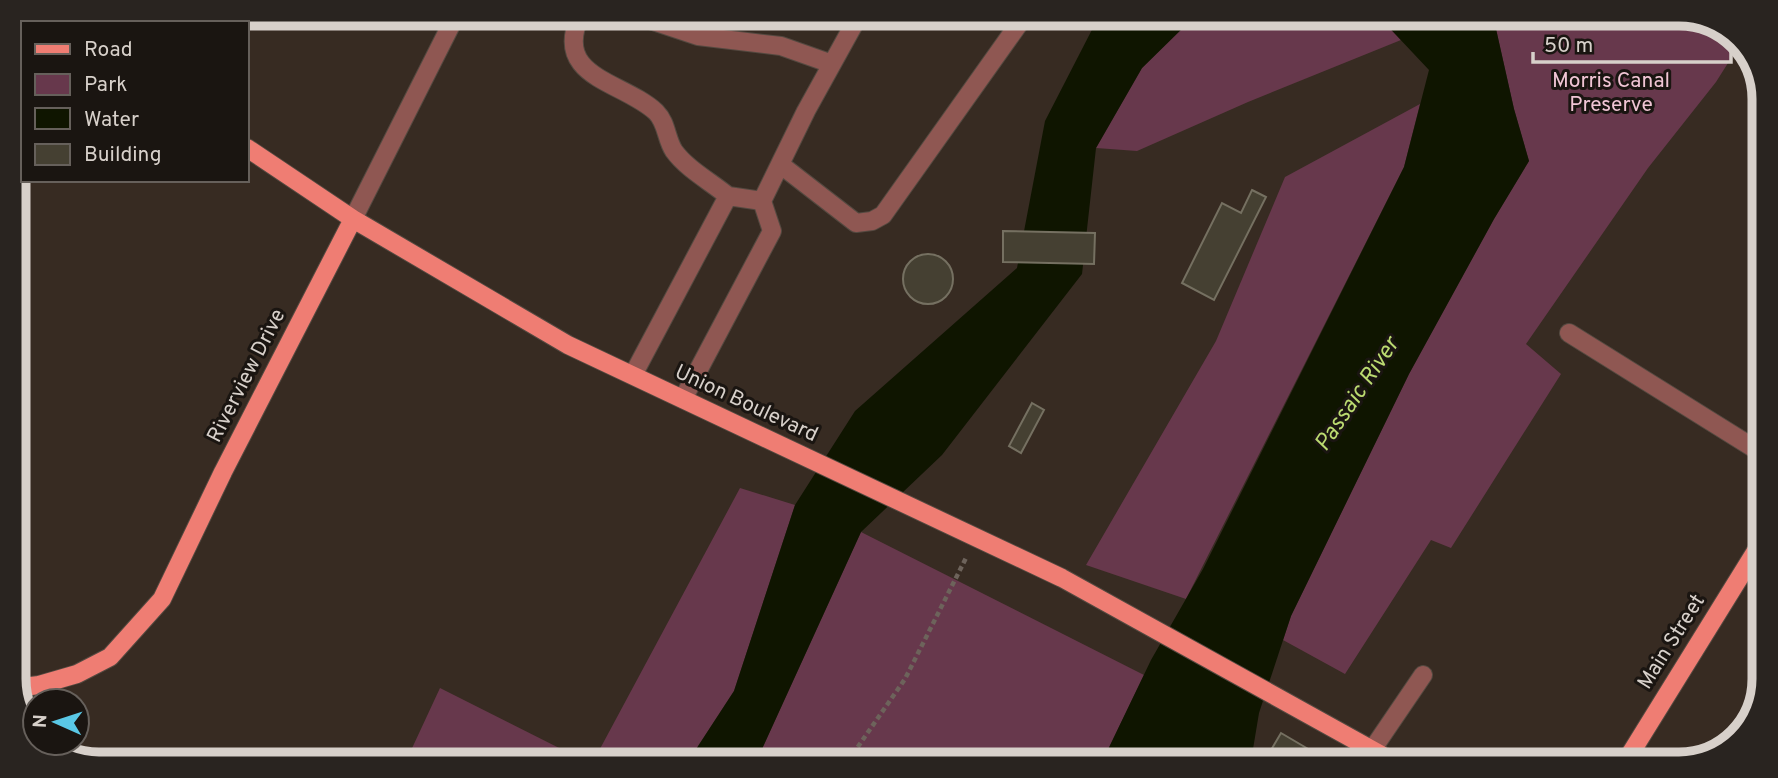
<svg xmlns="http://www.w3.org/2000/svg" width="1778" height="778" viewBox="0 0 1778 778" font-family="Overpass,sans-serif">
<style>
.green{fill:#67384c}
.water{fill:#0f1500}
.building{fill:#454032;stroke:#757061;stroke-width:2}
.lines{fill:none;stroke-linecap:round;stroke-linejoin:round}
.minor-casing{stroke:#544940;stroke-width:20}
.major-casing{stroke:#544940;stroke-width:20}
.path{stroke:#6d635b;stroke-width:4.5;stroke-dasharray:5 3.5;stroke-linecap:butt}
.minor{stroke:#8f5752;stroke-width:18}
.major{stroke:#ef7d73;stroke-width:18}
.labels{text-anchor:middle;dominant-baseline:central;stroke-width:6;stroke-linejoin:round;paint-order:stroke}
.park-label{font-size:21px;fill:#f1c5d5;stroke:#1a1511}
.street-label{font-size:21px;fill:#d7d0ca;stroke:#1a1511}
.water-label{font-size:23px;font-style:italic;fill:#bbda70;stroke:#1a1511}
.rim{fill:none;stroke:#d7d0ca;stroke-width:9}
</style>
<rect width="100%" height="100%" fill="#372b22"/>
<!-- green -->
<path class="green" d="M1193 18 1381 19 1401 40 1248 102 1137 151 1096 148 1142 68Z
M1494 20 1712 21 1740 44 1716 82 1648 168 1526 344 1561 374 1451 548 1431 540 1345 674 1283 640 1291 616 1409 374 1494 219 1529 161 1514 109Z
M1420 104 1404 167 1186 599 1086 565 1216 341 1285 177Z
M740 488 795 505 734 691 689 760H594Z
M861 532 1144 675 1102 762 757 760Z
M440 688 581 759H407Z"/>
<!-- water -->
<path class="water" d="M1098 18H1193L1142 68 1096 148 1082 274 942 455 861 532 757 760H689L734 691 795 505 855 411 1017 268 1045 121Z
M1381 19 1494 20 1514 109 1529 161 1494 219 1409 374 1291 616 1259 713 1253 749 1245 762H1102L1151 660 1203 569 1404 167 1429 70Z"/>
<!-- building -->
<path class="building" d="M1252 190 1266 197 1214 300 1182 283 1222 203 1241 213Z
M1003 231 1095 233 1094 264 1003 262Z
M903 279a25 25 0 1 1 50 0a25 25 0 1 1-50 0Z
M1032 403 1044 410 1021 453 1009 446Z
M1281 733 1332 763 1264 762Z"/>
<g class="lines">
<!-- minor casing -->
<g class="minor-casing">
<path id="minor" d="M580 16C552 78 623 81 656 112 667 123 666 139 674 151 687 169 711 182 728 196
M638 16 698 36 781 46 832 64
M781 165 856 223 872 221 883 215 1023 18
M762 201 806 111 858 17
M353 219 456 15
M1569 333 1760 452
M633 375 728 196 762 201 772 231 683 399
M1372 750 1423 675"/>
</g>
<!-- major casing -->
<g class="major-casing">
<path id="major" d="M247 148 353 219 568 345 1062 578 1396 763
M15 688 39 685 77 674 110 657 162 599 223 472 353 219
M1624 764 1759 546"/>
</g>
<!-- path -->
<path class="path" d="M848 761 905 679 967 556"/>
<!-- minor -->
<use href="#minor" class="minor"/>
<!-- major -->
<use href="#major" class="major"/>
</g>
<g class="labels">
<!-- park labels -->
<g class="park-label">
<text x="1611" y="81">Morris Canal<tspan x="1611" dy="24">Preserve</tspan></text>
</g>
<!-- street labels -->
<g class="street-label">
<text transform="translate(247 376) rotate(-63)">Riverview Drive</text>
<text transform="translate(746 404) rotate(25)">Union Boulevard</text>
<text transform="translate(1672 642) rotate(-58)">Main Street</text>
</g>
<!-- water labels -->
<g class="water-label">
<text transform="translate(1358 395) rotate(-56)">Passaic River</text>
</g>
</g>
<!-- crop -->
<path d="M0 0H1778V778H0ZM99 26H1679A73 73 0 0 1 1752 99V679A73 73 0 0 1 1679 752H99A73 73 0 0 1 26 679V99A73 73 0 0 1 99 26Z" fill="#292420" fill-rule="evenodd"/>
<path class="rim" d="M99 26H1679A73 73 0 0 1 1752 99V679A73 73 0 0 1 1679 752H99A73 73 0 0 1 26 679V99A73 73 0 0 1 99 26Z"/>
<!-- legend -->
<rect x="21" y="21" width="228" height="161" fill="#1a1511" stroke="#66605b" stroke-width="2"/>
<rect x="35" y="44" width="35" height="10" fill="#ef7d73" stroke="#66605b" stroke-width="2"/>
<text x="84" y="56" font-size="21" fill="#d7d0ca">Road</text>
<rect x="35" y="74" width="35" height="21" fill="#67384c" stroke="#66605b" stroke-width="2"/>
<text x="84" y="91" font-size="21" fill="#d7d0ca">Park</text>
<rect x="35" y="108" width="35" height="21" fill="#0f1500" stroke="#66605b" stroke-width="2"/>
<text x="84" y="126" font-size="21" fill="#d7d0ca">Water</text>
<rect x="35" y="144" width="35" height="21" fill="#454032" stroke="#66605b" stroke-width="2"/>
<text x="84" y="161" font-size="21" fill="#d7d0ca">Building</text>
<!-- north arrow -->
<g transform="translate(56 722) rotate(273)"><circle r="33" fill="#1a1511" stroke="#66605b" stroke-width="2"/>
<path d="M0-5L12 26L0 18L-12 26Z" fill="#5ac8e6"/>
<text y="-10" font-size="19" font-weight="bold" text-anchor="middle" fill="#d7d0ca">N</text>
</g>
<!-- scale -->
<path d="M1533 52v10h198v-10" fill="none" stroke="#d7d0ca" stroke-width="3.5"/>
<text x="1544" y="52" font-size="21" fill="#d7d0ca" stroke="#1a1511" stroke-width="5" paint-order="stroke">50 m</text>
</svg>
